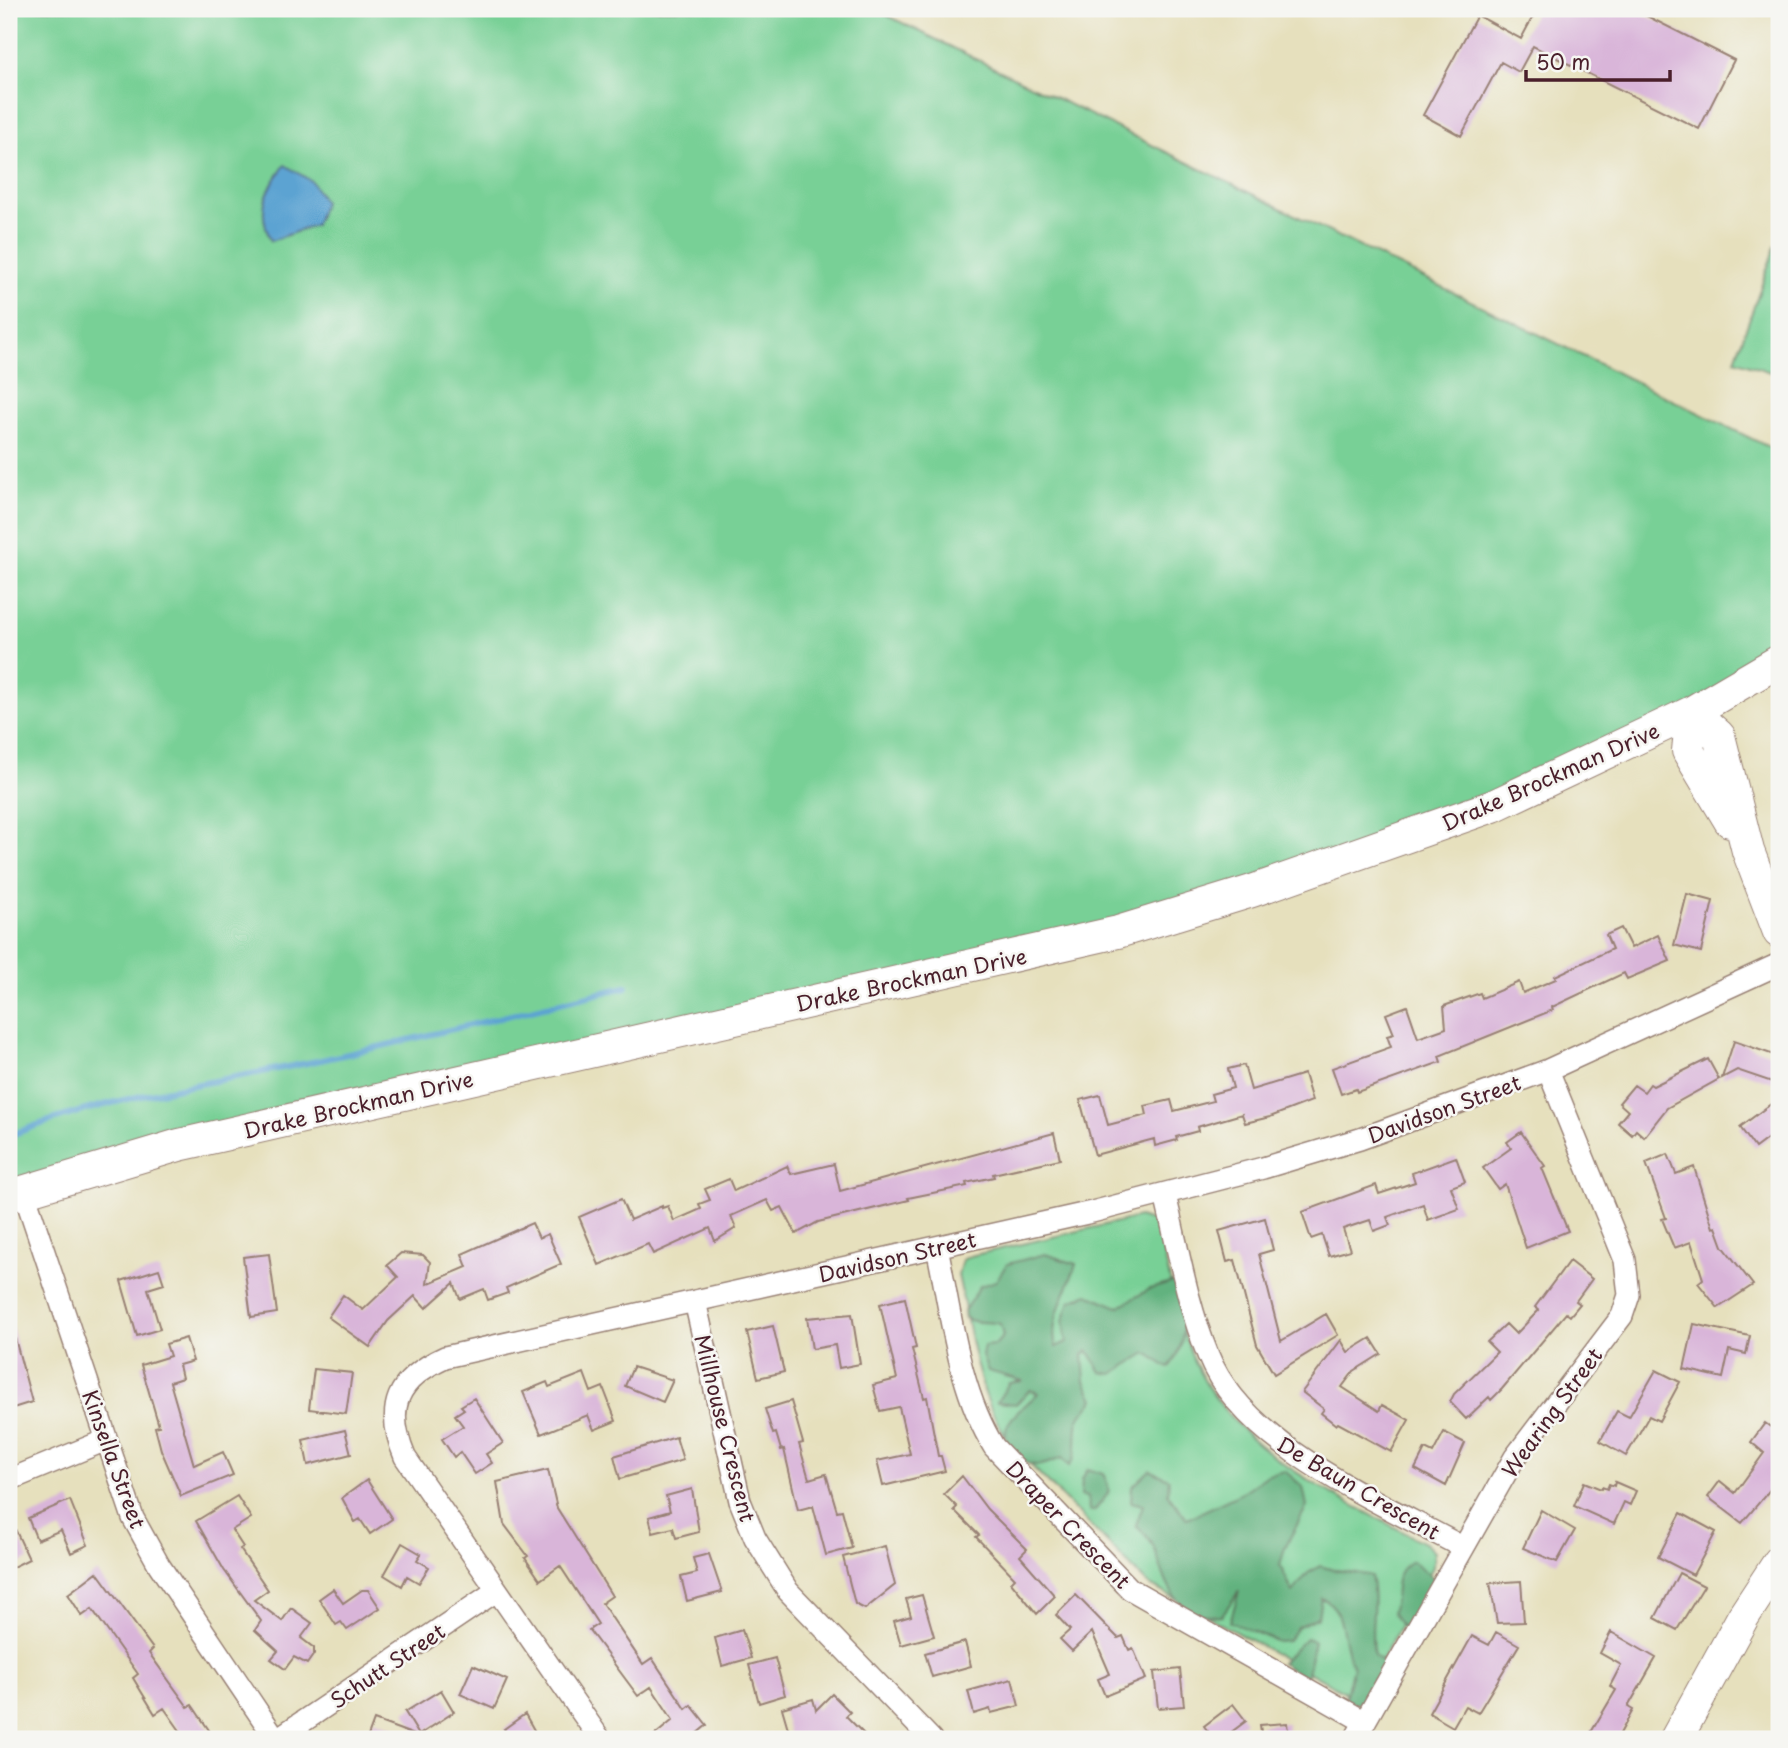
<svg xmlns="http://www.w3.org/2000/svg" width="1788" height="1748" viewBox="0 0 1788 1748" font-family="'Playpen Sans',sans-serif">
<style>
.green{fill:#78d096;stroke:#617860;stroke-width:2}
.forest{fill:#62b27f;stroke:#566855;stroke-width:2}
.water{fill:#5ca3d2;stroke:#53617e;stroke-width:2}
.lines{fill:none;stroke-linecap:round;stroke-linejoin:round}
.stream{stroke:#5ca3d2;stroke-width:6}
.building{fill:#d9b5d9}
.street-casing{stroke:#988074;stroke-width:24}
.secondary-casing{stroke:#988074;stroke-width:34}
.street{stroke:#fff;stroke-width:21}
.secondary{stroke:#fff;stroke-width:32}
.labels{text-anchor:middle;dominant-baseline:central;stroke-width:5;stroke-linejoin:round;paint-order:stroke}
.street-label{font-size:21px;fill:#4a1f2b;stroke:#f6f6f2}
</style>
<rect width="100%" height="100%" fill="#f6f6f2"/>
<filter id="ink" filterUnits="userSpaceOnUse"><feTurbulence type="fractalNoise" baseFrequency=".0143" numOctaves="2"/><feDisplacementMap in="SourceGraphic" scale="14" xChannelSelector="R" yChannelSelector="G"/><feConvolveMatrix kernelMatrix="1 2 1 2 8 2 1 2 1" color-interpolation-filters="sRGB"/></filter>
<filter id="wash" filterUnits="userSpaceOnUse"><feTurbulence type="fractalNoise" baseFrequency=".00686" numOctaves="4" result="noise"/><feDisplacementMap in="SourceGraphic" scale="28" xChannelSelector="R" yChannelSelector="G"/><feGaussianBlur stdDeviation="1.57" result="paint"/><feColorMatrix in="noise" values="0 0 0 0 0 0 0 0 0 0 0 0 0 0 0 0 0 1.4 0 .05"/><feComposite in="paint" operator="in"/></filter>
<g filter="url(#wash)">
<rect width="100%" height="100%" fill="#e6e0bd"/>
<!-- green -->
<path class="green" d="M9 9H874L1779 452V661L1692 712 1252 891 9 1195Z
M1775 247 1779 248V375L1735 360Z
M1139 1217 1154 1222 1158 1229C1169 1271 1176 1317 1193 1358 1235 1456 1339 1496 1426 1544L1434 1552 1433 1567 1366 1687 1352 1696 1148 1584 1012 1446C976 1398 971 1333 958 1275L962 1260 970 1256Z"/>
<!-- forest -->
<path class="forest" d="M1045 1254 1076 1264C1068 1292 1048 1318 1056 1347L1067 1342 1063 1322 1070 1301 1088 1294 1118 1307 1150 1289 1174 1282C1184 1311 1190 1344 1168 1368L1147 1353 1112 1374 1101 1372 1088 1350 1083 1355 1085 1381 1094 1399C1090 1408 1081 1411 1078 1422 1074 1436 1080 1455 1069 1466L1062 1458C1055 1460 1048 1464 1041 1465 1018 1468 996 1441 1010 1421 1017 1410 1030 1402 1038 1393L1030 1390 1016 1404 997 1402 1009 1383 1023 1381 988 1371 982 1356 984 1346 995 1345 1003 1336 1000 1324C987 1320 978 1325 965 1318L964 1311 980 1286 996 1281 1007 1264Z
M1088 1469 1103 1474C1116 1497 1104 1494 1095 1511H1089L1088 1497 1081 1496 1082 1479Z
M1150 1470 1169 1479 1168 1494 1187 1519 1240 1494 1268 1475 1285 1471 1303 1487 1307 1506 1285 1547 1280 1566 1293 1592 1308 1573 1320 1566C1337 1572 1354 1571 1371 1576 1378 1603 1368 1628 1374 1655L1386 1664 1365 1702 1355 1704 1345 1699 1353 1666C1339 1644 1349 1609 1321 1598L1318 1617 1297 1627 1288 1641 1278 1642 1230 1622 1239 1591 1222 1615C1173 1621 1168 1584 1153 1546 1150 1538 1141 1531 1136 1525L1143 1505 1131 1502 1132 1487Z
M1412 1561 1436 1580 1411 1632 1403 1629 1392 1612C1400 1591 1389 1574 1412 1561Z
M1306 1638 1314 1641 1306 1679 1281 1663Z"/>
<!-- water -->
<path class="water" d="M285 165 311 181 324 202 315 225 271 241C256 208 266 192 285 165Z"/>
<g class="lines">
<!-- stream -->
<path class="stream" d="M9 1136C105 1097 206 1084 307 1063 414 1040 520 1012 626 987"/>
</g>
<g id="blocks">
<!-- building -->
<path class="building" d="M1537 9H1633L1734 60 1699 129 1533 46 1519 72 1501 62 1461 136 1423 115 1477 15 1521 39Z
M1687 894 1713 901 1701 952 1674 945Z
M1621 928 1631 948 1658 935 1670 961 1627 979 1624 973 1552 1007 1553 1010 1439 1056 1441 1062 1357 1092 1356 1089 1341 1094 1332 1068 1391 1047 1387 1036 1394 1034 1386 1014 1407 1006 1418 1038 1446 1028 1444 1006 1480 993 1482 998 1519 982 1523 993 1556 979 1555 976 1612 949 1606 935Z
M1734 1041 1777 1056 1779 1061 1772 1082 1737 1070 1722 1078Z
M1708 1059 1719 1079 1667 1108 1644 1137 1636 1130 1632 1135 1618 1123 1628 1111 1619 1103 1634 1085 1644 1092 1650 1084 1653 1086Z
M1244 1065 1251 1090 1304 1074 1312 1101 1270 1117 1245 1123 1242 1114 1197 1127 1198 1131 1176 1137 1177 1140 1155 1146 1154 1139 1095 1155 1080 1100 1100 1095 1108 1125 1147 1115 1145 1106 1171 1100 1174 1111 1213 1101 1211 1094 1233 1088 1228 1069Z
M1779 1098V1130L1755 1148 1740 1127Z
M1521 1132 1545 1166 1542 1168 1568 1231 1526 1248 1505 1184 1498 1189 1483 1168 1511 1148 1507 1142Z
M1054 1133 1060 1159 993 1174 994 1177 966 1183 967 1186 908 1198 909 1200 818 1222 796 1234 782 1207 773 1211 767 1200 731 1216 736 1228 715 1241 710 1228 653 1254 648 1244 599 1265 579 1217 621 1199 630 1220 662 1206V1208L668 1206 674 1221 701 1209 699 1204 710 1200 705 1189 729 1179 734 1191 787 1166 791 1174 834 1164 840 1191Z
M1668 1154 1676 1174 1694 1167 1713 1228 1716 1227 1723 1246 1753 1285 1718 1308 1698 1283 1703 1279 1691 1242 1674 1248 1662 1219 1666 1218 1646 1163Z
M1456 1157 1465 1182 1451 1187 1459 1209 1428 1220 1423 1204 1387 1217 1390 1225 1374 1231 1370 1220 1343 1229 1350 1250 1329 1256 1322 1235 1311 1239 1302 1212 1376 1185 1379 1194 1415 1182 1412 1173Z
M1265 1218 1273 1250 1259 1254 1281 1341 1326 1314 1338 1335 1274 1374 1257 1345 1235 1260 1227 1262 1219 1231Z
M532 1223 539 1238 548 1234 561 1264 506 1288 508 1293 488 1300 484 1289 460 1299 454 1283 426 1308 415 1296 388 1321 370 1347 328 1317 343 1295 363 1310 398 1277 387 1265 401 1253 423 1255 430 1262 427 1284 467 1267 462 1254Z
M269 1254 277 1313 251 1317 243 1257Z
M1569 1261 1592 1279 1576 1301 1580 1304 1570 1316 1566 1313 1502 1389 1491 1400 1489 1397 1466 1419 1450 1402 1454 1394 1497 1352 1487 1342 1506 1324 1516 1334 1539 1310 1535 1307Z
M159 1269 164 1284 148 1289 160 1329 137 1336 121 1281Z
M905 1298 916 1348 912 1349 924 1398 927 1397 938 1456H941L945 1471 883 1486 877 1461 910 1454 899 1407 880 1411 873 1385 897 1379 880 1304Z
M852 1314 860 1364 839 1368 835 1345 812 1349 807 1318Z
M1694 1324 1750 1336 1746 1354 1729 1350 1723 1378 1684 1369Z
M773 1326 784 1372 758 1378 747 1332Z
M9 1327H12L32 1402 13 1408 9 1394Z
M186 1338 193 1361 179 1365 182 1378 170 1382 194 1465 223 1452 233 1475 181 1496 161 1450 155 1427 159 1426 141 1365 170 1356 166 1344Z
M1371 1338 1381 1354 1354 1371 1342 1387 1379 1411 1382 1405 1409 1420 1391 1452 1338 1423 1336 1425 1321 1413 1324 1409 1302 1392 1341 1340 1348 1352Z
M633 1367 673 1380 663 1402 625 1386Z
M314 1369 352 1373 346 1414 309 1409Z
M1656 1370 1680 1382 1659 1421 1649 1416 1626 1456 1600 1441 1617 1411 1629 1417Z
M584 1373 591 1392 603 1387 616 1421 594 1430 588 1415 541 1434 523 1392 547 1382 549 1387Z
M474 1398 503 1443 486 1454 492 1463 475 1474 460 1452 454 1457 442 1439 463 1426 455 1415 464 1409 461 1406Z
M791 1401 803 1443 799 1444 809 1479 826 1474 837 1511 842 1510 852 1548 826 1555 813 1506 798 1510 784 1449 781 1450 776 1433 773 1434 765 1409Z
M1765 1423 1779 1433V1479L1742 1523 1708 1497 1720 1481 1735 1493 1764 1453 1751 1442Z
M345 1430 351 1454 308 1465 303 1440Z
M1444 1432 1465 1443 1446 1486 1415 1469 1425 1449 1433 1453Z
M676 1437 683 1460 620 1479 614 1456Z
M548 1470 557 1508 612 1596 602 1603 643 1664 652 1658 686 1709 691 1705 707 1725 690 1739H650L673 1720 651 1687 638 1696 589 1630 598 1624 560 1566 540 1580 525 1558 528 1556 504 1524 497 1482Z
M962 1476 987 1509 1027 1549 1020 1556 1055 1596 1037 1614 1011 1582 1015 1578 976 1537 979 1535 954 1510 957 1507 944 1494Z
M367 1480 392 1519 370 1534 360 1519 355 1522 342 1498Z
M1584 1482 1601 1489 1602 1487 1607 1489 1609 1484 1614 1486 1615 1482 1636 1491 1630 1505 1624 1502 1614 1524 1574 1506Z
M692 1489 699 1532 676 1538 673 1528 653 1533 649 1517 670 1511 666 1496Z
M237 1496 251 1518 232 1530 243 1547 240 1549 268 1590 254 1600 282 1621 291 1608 312 1623 301 1638 314 1648V1654L307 1664 294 1657 285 1669 271 1659 278 1651 255 1630 261 1621 224 1570 196 1521Z
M70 1500 88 1545 71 1553 61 1530 37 1540 28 1518Z
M1541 1510 1575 1530 1557 1562 1523 1548Z
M1681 1513 1716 1532 1693 1575 1658 1557Z
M9 1516 29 1559 9 1569Z
M402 1543 421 1554 417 1560 429 1567 419 1583 407 1576 402 1586 384 1575Z
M885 1546 895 1585 865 1609 855 1604 843 1557Z
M709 1554 722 1592 687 1601 681 1577 697 1573 693 1558Z
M97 1572 153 1649 149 1653 188 1707 192 1705 215 1739H186L164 1708 155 1714 133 1678 138 1674 102 1623 92 1609 82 1616 68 1594Z
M1679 1573 1704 1586 1677 1630 1655 1618Z
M1521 1581 1524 1622 1497 1623 1490 1583Z
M333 1589 343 1603 362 1590H368L380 1608 347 1630 341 1622 336 1625 319 1599Z
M922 1595 934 1636 901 1645 894 1621 911 1616 906 1599Z
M1076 1595 1118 1638 1123 1636 1129 1650 1133 1648 1146 1679 1105 1696 1098 1679 1110 1674 1092 1632 1072 1651 1060 1639 1070 1630 1056 1615Z
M742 1630 751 1658 722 1666 715 1638Z
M1496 1632 1519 1645 1478 1713 1465 1706 1453 1727 1429 1713 1472 1636 1489 1645Z
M1611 1632 1656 1658 1628 1707 1633 1710 1617 1739H1587L1616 1690 1610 1686 1621 1665 1600 1653Z
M965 1642 971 1666 932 1677 925 1653Z
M775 1658 785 1695 759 1703 749 1665Z
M473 1665 507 1680 494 1709 460 1694Z
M1180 1669 1184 1706 1158 1708 1154 1672Z
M1012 1679 1019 1706 991 1713 990 1709 974 1714 968 1691Z
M441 1690 454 1712 419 1735 405 1712Z
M832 1694 850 1712 846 1716 869 1739H791L782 1708 813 1699 816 1710Z
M1233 1704 1246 1721 1222 1739H1214L1204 1726Z
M525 1714 539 1739H511L504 1729Z
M374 1720 420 1737V1739H367Z
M1287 1723 1289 1739H1262L1260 1725Z"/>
</g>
</g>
<g filter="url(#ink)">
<use href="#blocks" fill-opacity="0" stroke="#988074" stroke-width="2"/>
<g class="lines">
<!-- street casing -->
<g class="street-casing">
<path id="street" d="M24 1192 133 1518 159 1565 276 1739
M1165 1195C1178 1248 1187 1304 1208 1355 1244 1446 1379 1501 1462 1547
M937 1247C951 1313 958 1389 994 1447L1130 1589 1365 1722
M695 1301 740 1501 755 1538 788 1591 931 1739
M9 1480 106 1440
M277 1739 496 1591
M600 1739 405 1457C384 1407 397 1379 445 1357L1092 1212 1263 1168 1360 1139 1548 1070 1779 964
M1355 1739 1515 1457 1622 1316 1629 1295 1625 1260 1548 1070"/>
</g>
<!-- secondary casing -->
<g class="secondary-casing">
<path id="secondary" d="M1692 712 1719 736 1748 851 1779 932
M1692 712 1688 751 1730 821
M9 1196 179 1145 1118 932 1252 891 1493 806 1692 712 1779 661
M1676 1739 1743 1617 1779 1562"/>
</g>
<!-- street -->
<use href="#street" class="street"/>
<!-- secondary -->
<use href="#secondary" class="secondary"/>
</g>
</g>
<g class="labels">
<!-- street labels -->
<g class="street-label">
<text transform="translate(1550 776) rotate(-24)">Drake Brockman Drive</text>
<text transform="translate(911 979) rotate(-12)">Drake Brockman Drive</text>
<text transform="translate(358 1104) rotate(-13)">Drake Brockman Drive</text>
<text transform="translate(1444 1108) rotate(-20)">Davidson Street</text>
<text transform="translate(897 1256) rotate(-13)">Davidson Street</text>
<text transform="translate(1551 1412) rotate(-54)">Wearing Street</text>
<text transform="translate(726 1428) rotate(76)">Millhouse Crescent</text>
<text transform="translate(115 1459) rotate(70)">Kinsella Street</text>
<text transform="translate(1359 1487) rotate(30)">De Baun Crescent</text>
<text transform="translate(1069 1524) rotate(46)">Draper Crescent</text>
<text transform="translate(387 1665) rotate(-34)">Schutt Street</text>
</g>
</g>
<!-- margin -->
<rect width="1788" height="1748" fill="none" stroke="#f6f6f2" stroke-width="35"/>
<!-- scale -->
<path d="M1526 70v10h144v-10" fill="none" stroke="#4a1f2b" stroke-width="3.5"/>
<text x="1536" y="70" font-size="21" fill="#4a1f2b" stroke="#f6f6f2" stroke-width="5" paint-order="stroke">50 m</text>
</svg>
